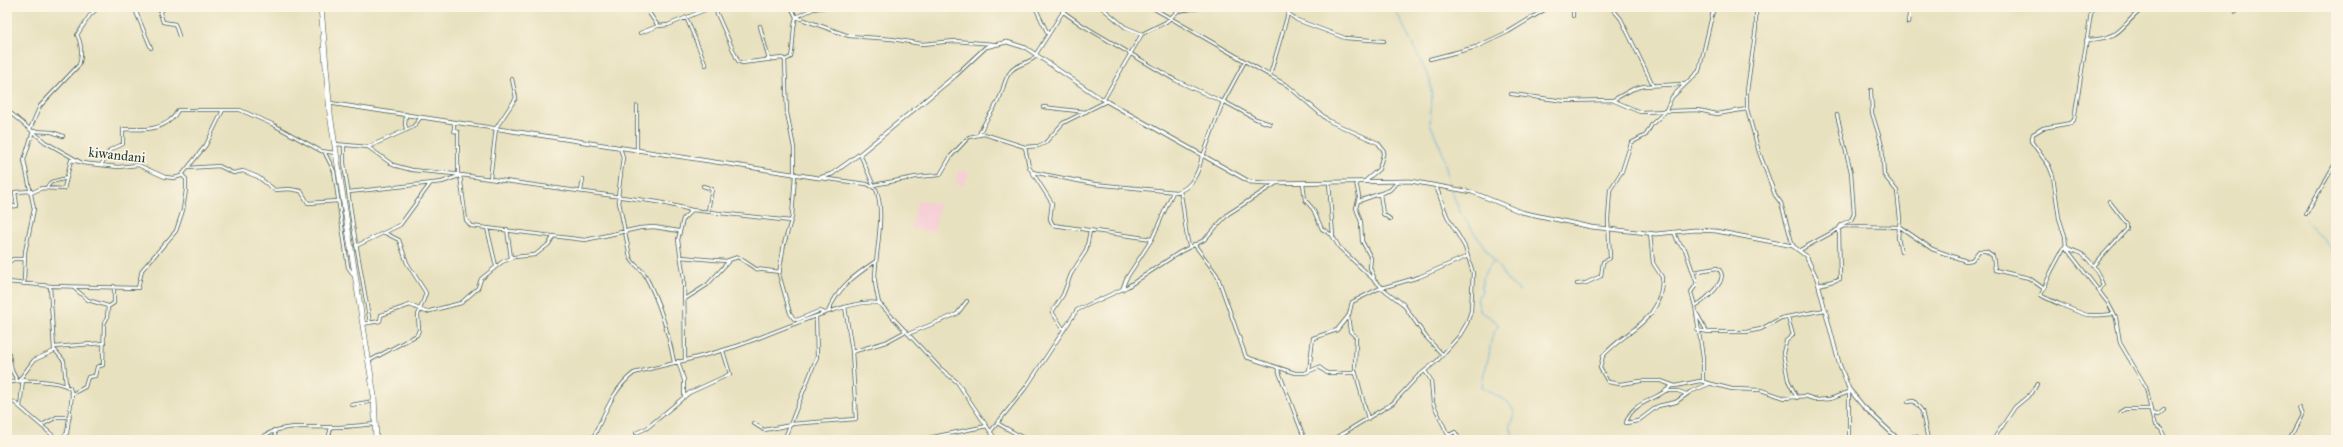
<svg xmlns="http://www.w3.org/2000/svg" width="2343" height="447" viewBox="0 0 2343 447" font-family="'IM FELL Great Primer',serif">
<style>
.built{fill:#f6cfd7}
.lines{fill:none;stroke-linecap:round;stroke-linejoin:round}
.stream{stroke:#66b5e0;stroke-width:1}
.street-casing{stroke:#3d5649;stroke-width:4}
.secondary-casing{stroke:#3d5649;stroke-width:4.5}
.highway-casing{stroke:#3d5649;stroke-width:6}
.street{stroke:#fff;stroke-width:2.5}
.secondary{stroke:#fff;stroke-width:3}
.highway{stroke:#fff;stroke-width:5}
.labels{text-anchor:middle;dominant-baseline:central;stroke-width:3.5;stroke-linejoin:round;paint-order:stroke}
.street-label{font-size:14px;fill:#1f3d34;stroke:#fcf5e5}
</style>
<rect width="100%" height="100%" fill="#fcf5e5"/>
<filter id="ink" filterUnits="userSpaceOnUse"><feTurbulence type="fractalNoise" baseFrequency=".025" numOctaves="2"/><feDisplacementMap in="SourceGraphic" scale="8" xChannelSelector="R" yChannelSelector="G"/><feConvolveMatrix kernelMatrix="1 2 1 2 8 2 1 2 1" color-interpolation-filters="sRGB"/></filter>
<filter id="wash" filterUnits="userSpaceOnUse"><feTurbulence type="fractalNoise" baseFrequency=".012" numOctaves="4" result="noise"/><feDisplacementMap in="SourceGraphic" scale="16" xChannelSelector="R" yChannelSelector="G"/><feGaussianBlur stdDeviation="0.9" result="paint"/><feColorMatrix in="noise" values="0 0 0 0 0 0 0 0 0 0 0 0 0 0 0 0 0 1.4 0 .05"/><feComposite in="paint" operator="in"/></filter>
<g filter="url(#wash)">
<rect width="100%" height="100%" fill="#e8e1bf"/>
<!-- built -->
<path class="built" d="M960 170 969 173 963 186 955 183Z
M918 200 940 204 934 232 911 228Z"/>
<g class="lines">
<!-- stream -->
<path class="stream" d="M1394 7 1430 80 1432 98 1430 123 1442 151 1451 190 1461 214 1509 282 1520 291
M2305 219 2336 254
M1493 261 1482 278V291L1477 299 1481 312 1490 317 1499 325C1488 338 1492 348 1487 363 1485 371 1482 378 1482 387L1508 402 1515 413 1510 425 1514 440"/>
</g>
</g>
<g filter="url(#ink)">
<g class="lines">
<!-- street casing -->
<g class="street-casing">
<path id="street" d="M134 7 151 48
M165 7 160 13 163 22 175 24 179 36
M645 7 658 26
M714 7 738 61 742 63 782 58 785 60 787 113 794 148V175
M791 7 796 17 849 36 892 39 922 44 955 41 994 44
M1035 7 1048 34
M1101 7 1125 27 1142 34
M1151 7 1288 86 1329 121 1378 143 1384 151 1379 169 1365 181
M1611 7 1621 19 1653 85
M1756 7V27L1747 91V109L1759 152 1775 195 1781 203 1793 246
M2092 7 2074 120 2071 123 2043 128 2033 134 2031 141 2049 166 2053 176 2059 218 2065 236 2066 248 2108 303 2116 318 2120 343 2146 387 2153 420 2155 425 2161 429 2166 440
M1910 10H1932
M619 11 631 7
M1062 11 1082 25 1175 80 1223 102
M2236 12 2237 7
M1289 14 1297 20 1345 38 1384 41
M1573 16V7
M686 17 706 65
M1908 23 1910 7
M760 26 769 60
M640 33 658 26 668 25 712 7
M2086 40C2126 38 2117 27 2145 7
M1036 54 1066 7
M1430 59 1476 47 1508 32 1549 7
M785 60 791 57C794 44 792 32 796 17L813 9 825 7
M1270 75 1290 7
M1871 90 1872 113 1882 145 1884 175 1897 191 1900 219 1898 238 1901 252
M1511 94 1565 101 1612 100 1640 112 1698 110 1717 114 1747 109
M1104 99 1142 34 1166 22 1178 11 1207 7
M1613 100 1633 89 1644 86 1684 84
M1223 101 1256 119 1270 124
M637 106V151
M1043 107 1086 112
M7 110 45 142 82 163 118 167 138 165 165 177 174 178 181 176 206 145 223 110H240L272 124 321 151 336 153
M406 114 405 125 407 130
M454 122V131L458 132V174
M30 129 40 106 79 65C82 57 82 43 77 35L90 15 99 7
M34 131 52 132 63 136
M979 135C984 121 993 112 999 99 1004 90 1003 80 1011 71 1018 63 1030 64 1037 55
M335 144 368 147 393 165 412 170 454 174 658 202 692 210 791 221
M344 145V163L353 226 370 323
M368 147 413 127 421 117
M1025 147 1029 167 1052 203 1050 219 1053 225 1152 239
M620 148 623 157 618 197 630 257C632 264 641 268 645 275 660 303 668 331 674 362
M325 153 334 171 348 267 354 276
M860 154 873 184
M1203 156 1223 102 1245 61
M101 165 110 150 123 144V129C143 130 168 131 178 110H223
M188 168 219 166 233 173 243 171 258 177 275 190 289 189 301 191 308 203 338 201
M1032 172 1094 184 1176 192C1192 189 1200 170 1202 155
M460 175 466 220 471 226 585 240 640 228 654 227 679 231
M795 175 792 217 784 244 779 274 790 313 794 319 797 320 819 311 825 313
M820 178 867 184 876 189C886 214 875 253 875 279 875 287 877 295 879 303
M490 179 496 128 516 98 512 79
M1329 182 1333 236
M1356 182 1359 197 1356 208 1361 222 1362 241 1371 258 1370 268 1374 277
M1303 183 1305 200 1313 209 1322 229 1332 235 1339 247 1387 292 1403 304 1426 337 1442 354
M873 185 916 177 940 175 951 156 969 137 984 134 1025 147 1038 146 1045 143 1063 123 1107 101
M703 186 712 189 708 211
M47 187 51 182 67 178
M581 191 583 179
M1180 191C1185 210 1184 228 1189 246
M349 192 442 182 459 176
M31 193 42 188 64 189 71 160 80 162
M1380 194 1383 214 1390 219
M1359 201 1390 190 1398 181
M7 207 17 206 15 192 31 191
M2306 214 2336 162
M487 228 496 266
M507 229 511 258
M1674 232 1678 242 1685 249 1696 281V285L1691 292 1695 306 1703 358V382
M1650 233 1653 263 1662 277C1663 322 1626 329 1603 356L1600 368 1608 382 1620 384 1641 381H1661L1675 386 1700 381 1732 389 1761 390 1785 398 1805 396 1817 400 1830 399 1849 392
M1194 244 1217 275 1246 357 1295 373H1305L1319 367 1327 373H1356
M356 246 400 225 430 184
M1800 250 1844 226 1900 227 1932 249 1966 261 1972 260 1979 251H1986L1993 256 1995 270 2029 278 2043 288
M681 257 726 261 738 257 756 269 780 272
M7 264 13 259H24
M2093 266 2127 229V224L2109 201
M1693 272 1717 268C1733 278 1704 301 1695 306
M7 282 52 286 138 288 142 270 176 231 183 210 186 190V179L182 175
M24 284 25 252 34 209 24 160 33 131
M1577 284 1586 283 1601 276 1603 262 1610 258 1608 220 1610 190 1622 171 1631 143 1646 135 1652 124 1665 112 1672 97 1699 71 1714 7
M1819 285 1840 279 1839 228 1842 224 1851 220 1854 214 1851 172 1837 115
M50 286 54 349 64 361 66 386
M1122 290 1126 279 1152 239 1173 192
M2099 291 2103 285C2099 274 2092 262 2083 255 2077 251 2071 251 2065 246L2051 272 2041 295C2042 297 2084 315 2088 315 2096 316 2105 315 2113 314
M685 299 707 285 729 261
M108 307 114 303V286
M828 312C838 287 854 276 876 261
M1697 314 1706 330
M1348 316 1350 331 1356 337 1355 370 1368 419
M1788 318 1793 335 1786 341 1783 353 1788 380 1797 398
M363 324 380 321 381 315 410 305 426 312 461 303 478 288 481 279 502 262 514 257 535 255 549 244 553 237
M1064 330 1052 312 1063 295 1071 274 1086 251 1090 231
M1697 330 1709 332H1746L1761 329 1781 318 1825 310
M908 334 957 314 967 301
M7 344 12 371 17 380
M54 347 104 343
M852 352 886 342 906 331
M685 360 684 279 678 240 683 219 692 210
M369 361 417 335 419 330 418 315 426 293 407 263 399 240 385 233
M678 361 684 380V396
M1277 367 1305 440
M1309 371 1313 338 1337 330 1349 315 1352 302 1378 289 1419 277 1468 256
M1425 371 1431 380 1433 403 1447 433 1449 435 1455 432 1460 440
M20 379 34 360 54 351
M7 383C22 379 57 380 70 388L72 395 67 433 60 440
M1672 385C1659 401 1632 400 1626 423L1638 421 1658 406 1676 402 1690 392 1709 384
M1667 391H1678L1686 394
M72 394 85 387 88 377 95 376 97 367 103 365 104 324 107 318 108 306 88 300 74 288
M7 399 14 402 58 440
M1908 402 1914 401 1922 411 1928 440
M351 405 374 401
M20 407 23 379
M2120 412 2125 409H2149
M2151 413 2158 415 2164 410
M753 423 764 430 791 425
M997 423 1027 440
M791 424 856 419 852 351 845 307
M42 425 57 417H70
M274 430 276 440
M991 431 1027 386 1077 310 1127 287 1180 252 1204 240 1228 214 1275 184
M636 433 647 428 689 393 730 374 723 351
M1342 436 1348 440
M1913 436 1918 437 1920 440
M259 440C280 421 309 429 335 427 348 427 362 425 375 424
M328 440 331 427
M592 440C603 418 613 388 634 373 668 364 703 357 737 346 760 339 865 291 881 305L940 368 957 382 996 440
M784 440 817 357 816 317
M918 440 987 426
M1332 440 1393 403 1417 377 1437 361 1460 335 1467 323 1471 311 1473 273 1465 247 1447 216 1436 186
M1849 440V391
M1993 440 2015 407 2032 393 2037 384
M2289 440 2302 415 2299 408"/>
</g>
<!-- secondary casing -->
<g class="secondary-casing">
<path id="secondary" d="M329 103 819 178 832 174 861 153 955 76 986 47 1007 42 1026 48 1097 96 1250 182 1268 183 1410 181 1472 192 1521 212 1591 227 1656 234 1695 230 1716 231 1793 246 1806 256 1817 279 1839 363 1849 389 1863 406 1899 440"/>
</g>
<!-- highway casing -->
<g class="highway-casing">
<path id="highway" d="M321 7 330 114 374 396 376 440"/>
</g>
<!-- street -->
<use href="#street" class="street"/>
<!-- secondary -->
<use href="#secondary" class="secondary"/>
<!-- highway -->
<use href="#highway" class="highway"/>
</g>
</g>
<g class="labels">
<!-- street labels -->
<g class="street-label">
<text transform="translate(117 155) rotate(6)">kiwandani</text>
</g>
</g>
<!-- margin -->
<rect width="2343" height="447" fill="none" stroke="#fcf5e5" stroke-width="24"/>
</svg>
